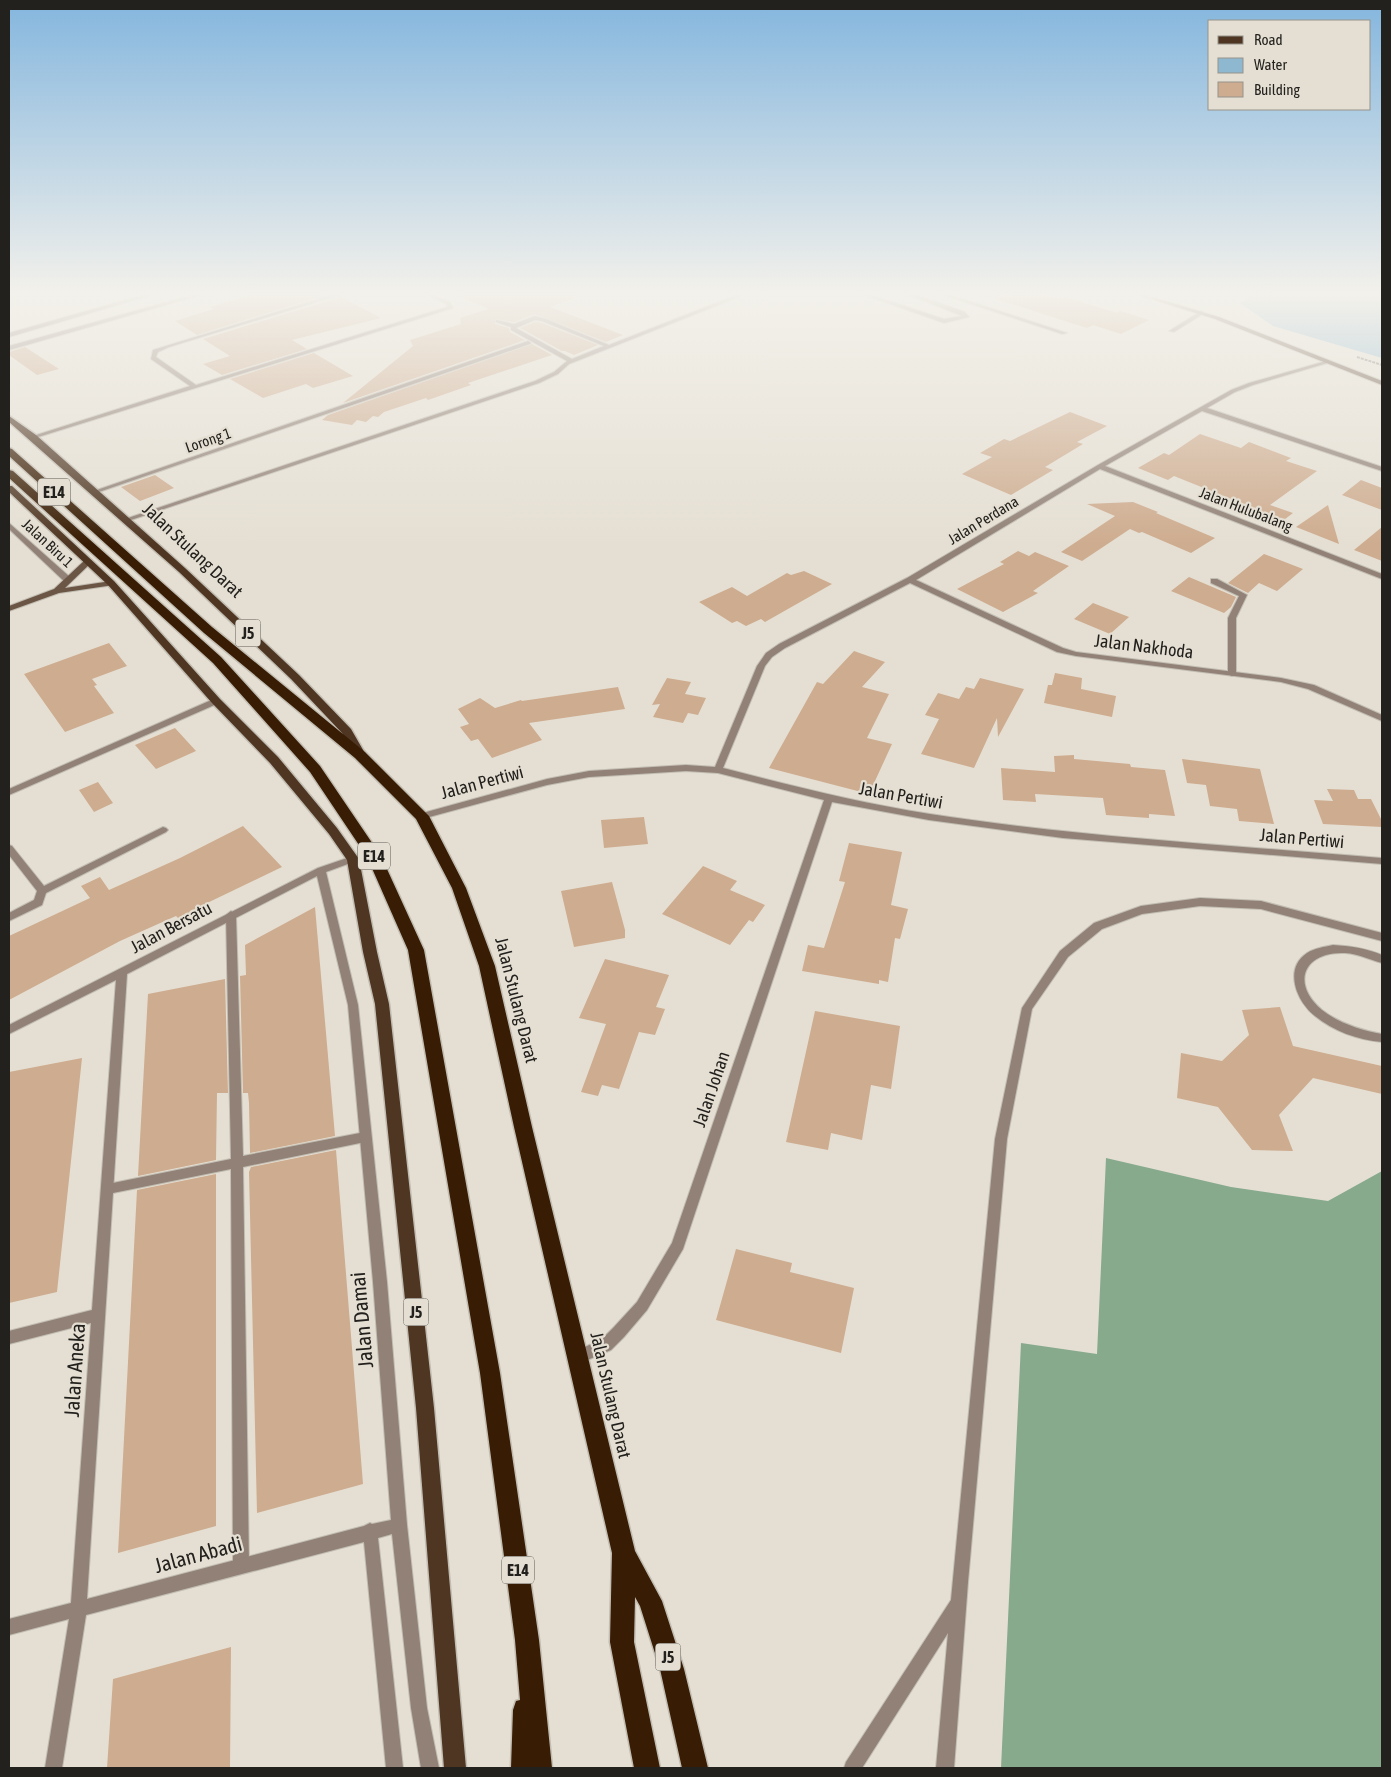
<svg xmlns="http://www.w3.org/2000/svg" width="1391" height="1777" viewBox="0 0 1391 1777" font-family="'Asap Condensed',sans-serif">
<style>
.forest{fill:#87aa8d}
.water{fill:#8eb8d0}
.building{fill:#ceac8f}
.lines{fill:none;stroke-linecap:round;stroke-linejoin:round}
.lane-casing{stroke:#c2bdb2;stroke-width:2}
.street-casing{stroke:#c2bdb2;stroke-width:2}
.secondary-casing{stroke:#c2bdb2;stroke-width:2}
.primary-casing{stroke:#c2bdb2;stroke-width:3}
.highway-casing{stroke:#c2bdb2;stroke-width:3}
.path{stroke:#817d75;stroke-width:2;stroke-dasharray:3 1;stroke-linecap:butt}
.lane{fill:#918176;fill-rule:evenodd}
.street{fill:#918176;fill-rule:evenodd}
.secondary{fill:#6b5544;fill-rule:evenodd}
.primary{fill:#4f3622;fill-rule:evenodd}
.highway{fill:#381c03;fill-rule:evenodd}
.labels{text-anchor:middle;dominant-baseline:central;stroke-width:4.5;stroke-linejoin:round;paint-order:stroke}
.far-street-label{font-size:15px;fill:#23211d;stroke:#e5dfd3}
.shield{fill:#e5dfd3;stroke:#5d5a54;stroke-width:1}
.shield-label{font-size:16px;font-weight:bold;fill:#23211d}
.street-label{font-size:18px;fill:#23211d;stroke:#e5dfd3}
.near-street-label{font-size:21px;fill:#23211d;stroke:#e5dfd3}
</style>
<rect width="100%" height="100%" fill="#e5dfd3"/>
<!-- forest -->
<path class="forest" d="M1106 1158 1231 1187 1328 1201 1382 1171V1768H1001L1021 1343 1097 1354Z"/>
<!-- water -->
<path class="water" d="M1255 295H1382V358L1273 326 1240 303Z"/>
<!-- building -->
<path class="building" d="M251 295H325L197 335 175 321 214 309 210 307Z
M457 295H577V297L550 307 623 335 606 342 535 314 514 322 495 319V324L509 328 510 332 525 340 343 403 413 346 410 340 461 324 460 318 489 309Z
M997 295H1047L1058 298 1062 296 1117 313 1120 311 1149 320 1121 334 1093 325 1087 328 996 299Z
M341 297 381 318 292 340 307 349 222 375 203 364 230 356 203 339Z
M535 322 542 323 598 345 574 355 565 351H562L520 328Z
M532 344 552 355 468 383 471 385 428 400 426 398 384 412 378 417 373 416 366 422 357 420 352 425 322 420 328 415Z
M25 347 59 369 37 375 9 355V352Z
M314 353 353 376 313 388 306 384 263 398 230 379Z
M1070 412 1107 426 1077 442 1083 444 1045 467 1053 470 1011 495 962 474 992 457 980 453 1004 439 1010 441Z
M1200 434 1241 448 1249 442 1291 458 1286 461 1317 471 1270 505 1293 513 1276 526 1232 509 1241 503 1174 476 1168 480 1138 468 1164 453 1169 455Z
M155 475 174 488 140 501 121 487Z
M1361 480 1382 488V510L1342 495Z
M1133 502 1158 512 1156 513 1215 538 1191 553 1142 532 1139 533 1130 529 1082 561 1061 552 1115 516 1087 504Z
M1328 505 1339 544 1296 527Z
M1382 527V561L1354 550Z
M1018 551 1029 556 1035 552 1069 566 1033 591 1038 593 1003 612 957 589 1004 564 1000 562Z
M1264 554 1303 569 1277 591 1259 583 1248 593 1228 583Z
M804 571 832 584 765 622 761 619 746 626 737 621 732 623 699 602 732 587 747 596 787 573 791 575Z
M1189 577 1236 597 1231 607 1224 613 1171 591Z
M1093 603 1129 617 1110 634 1074 619Z
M109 643 127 666 92 679 97 685 94 686 114 713 65 732 24 674Z
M854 651 885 662 862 687 889 694 867 738 892 744 869 794 769 768 817 682 823 684Z
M1055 673 1082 678 1081 689 1116 696 1112 717 1044 703 1048 685H1052Z
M667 678 691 682 685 694 706 698 698 715 688 713 683 723 653 717 660 704 652 705Z
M980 678 1024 689 998 737 997 718 974 768 921 754 939 719 925 715 938 693 959 699 966 687 974 689Z
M618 687 625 709 529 723 542 740 492 758 478 739 471 741 460 727 469 724 458 709 480 698 495 708 521 700 522 701Z
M175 728 196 751 156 769 135 745Z
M1074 755V759L1130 764 1131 767 1165 770 1175 816 1149 814V818L1106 815 1103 798 1035 794 1036 802 1003 800 1001 768 1055 772 1054 756Z
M1182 759 1260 769 1274 824 1239 821 1237 809 1210 806 1206 785 1187 783Z
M98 782 113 803 94 812 79 790Z
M1327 789 1354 790 1358 799H1371L1382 821V827L1323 824 1314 800 1333 801Z
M644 817 648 844 604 848 601 820Z
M243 826 282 867 203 905 205 907 180 920 176 916 120 941 9 1000V936L90 898 81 886 100 877 109 890 180 858Z
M849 843 902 852 891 905 908 909 900 939 895 938 888 982 879 980V984L802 971 808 945 824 948 845 882 839 881Z
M703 866 737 881 730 890 765 905 753 922 749 920 730 945 662 914Z
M612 882 625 930V938L574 947 561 891Z
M315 907 335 1136 250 1153 249 1103 248 1093H243L240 976 246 975 245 945Z
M605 959 669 975 656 1007 665 1009 655 1035 639 1032 619 1089 602 1085 598 1096 581 1092 606 1024 579 1018Z
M225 979 228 1093H217L216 1160 138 1176 148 994Z
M1280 1007 1293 1046 1382 1066V1094L1313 1078 1279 1115 1293 1151 1252 1150 1218 1107 1177 1098 1181 1053 1222 1061 1249 1035 1242 1010Z
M815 1011 900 1026 891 1089 871 1085 862 1140 831 1133 828 1150 786 1142Z
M82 1058 57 1292 9 1303V1072Z
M336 1150 363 1484 257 1513 249 1172 251 1167Z
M216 1174V1526L118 1553 137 1190Z
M736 1249 792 1263 790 1272 854 1288 841 1353 716 1320Z
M231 1647 230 1768H107L113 1679Z"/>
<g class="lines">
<!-- lane casing -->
<g class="lane-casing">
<path id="lane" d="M143 295H152L9 337V333Z
M736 295H744L569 364 558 374 539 383 128 521 122 520 535 381 554 372 567 361 511 330V327L496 322V320L514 324 535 316 546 319 609 345ZM535 320 542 321 604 346 572 359 516 328Z
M864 295H872L944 319 962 316 909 295H917L965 312 969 317 944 323Z
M943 295H951L1067 333 1062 334Z
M1201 311 1203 312V314L1174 332 1169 331Z
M1211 579H1217L1247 595 1236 618V674L1232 676 1228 674V618L1239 596 1211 583Z
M216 698 219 699V703L9 795V789Z
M163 827 166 828 168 830 166 832 46 893 42 905 9 921V913L34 900 37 891 9 855V845L12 846 44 886Z
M1200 898 1261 901 1382 933V941L1261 909 1200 906 1142 914 1102 929 1068 957 1032 1009 1007 1139 968 1582 954 1768H936L948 1633 862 1768H844L846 1762 951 1600 995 1139 1022 1008 1060 951 1094 923 1141 906Z
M231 911 236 915 243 1156 365 1132 369 1133 371 1137 369 1141 365 1142 243 1167 249 1565 246 1570 241 1573 236 1570 233 1565 231 1169 108 1194 104 1193 102 1189 104 1185 108 1184 231 1159 226 915Z
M1333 945C1350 946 1366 948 1382 955V963C1370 960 1359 954 1345 953 1304 951 1290 983 1322 1010 1340 1024 1361 1030 1382 1034V1042C1358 1040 1333 1031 1315 1016 1297 1002 1283 969 1307 953 1315 948 1324 947 1333 945Z"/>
</g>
<!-- street casing -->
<g class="street-casing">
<path id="street" d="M192 295H201L9 350V346Z
M331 295H340L169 347 158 352 156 357 196 385 447 307 446 304 428 295H435L450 302 453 308 35 438 30 437 190 386 151 359 153 350Z
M528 341 531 343 530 344 96 493 91 492Z
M1326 361 1331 362 1253 385 1235 392 1207 408 1382 467V471L1202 411 1105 466 1382 574V579L1100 469 916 580 1063 648 1076 652 1281 678 1314 685 1382 715V721L1308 689 1281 682 1076 656 1057 652 910 583 785 648 772 657 765 666 723 768C792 786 860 803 930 814 1080 837 1231 845 1382 858V864L1063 838 929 820 832 802 683 1249 647 1310 624 1337 611 1350 578 1364 573 1362 571 1357 573 1352 601 1340 614 1327 637 1302 672 1243 824 800 718 773 686 771 589 777 547 785 422 819 417 816 419 814 547 779 589 771 686 765 715 767 757 666 766 653 779 644 907 578 1098 465 1231 390 1249 383Z
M9 523 71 578V582H65L9 529Z
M353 856 358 859 356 861 326 872 358 1005 387 1282 407 1525 427 1708 439 1768H421L411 1708 392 1534 378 1538 403 1768H386L364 1542 86 1615 62 1768H45L69 1619 9 1635V1619L71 1603 91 1323 9 1344V1331L92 1310 116 980 9 1034V1025L318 868ZM317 876 348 1005 373 1282 391 1520 372 1524 370 1523 364 1526 87 1599 127 974Z"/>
</g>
<!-- secondary casing -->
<g class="secondary-casing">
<path id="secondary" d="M1138 295H1146L1219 317 1382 381V385L1215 319Z
M85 560H91L92 562 65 588 111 581 115 583 114 585 59 593 9 611V606L54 589Z"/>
</g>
<!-- primary casing -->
<g class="primary-casing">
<path id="primary" d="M9 416 36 435 185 568 299 675 351 729 366 755 364 757H356L342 733 291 679 179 572 9 422Z
M9 486H12L114 581 220 699 278 757 337 828 359 859 377 952 389 1004 434 1408 466 1768H444L416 1408 375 1004 363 952 347 860 329 834 270 763 212 703 108 585 9 492Z"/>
</g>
<!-- highway casing -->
<g class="highway-casing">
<path id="highway" d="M9 448 12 449 212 627 365 752 429 816 466 888 495 966 532 1127 635 1551 662 1601 684 1669 708 1768H682L660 1669 640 1606 635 1597 634 1642 660 1768H634L610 1642 612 1553 514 1127 479 966 452 888 416 819 355 758 204 633 9 456Z
M9 470 13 471 221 657 320 766 381 856 424 950 500 1373 539 1640 552 1768H511L513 1710 516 1701 520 1700 515 1640 480 1373 408 950 367 857 310 772 213 663 9 478Z"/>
</g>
<!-- path -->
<path class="path" d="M1357 357 1382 365"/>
<!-- lane -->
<use href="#lane" class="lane"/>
<!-- street -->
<use href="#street" class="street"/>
<!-- secondary -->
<use href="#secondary" class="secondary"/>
<!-- primary -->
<use href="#primary" class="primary"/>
<!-- highway -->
<use href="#highway" class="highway"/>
</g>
<!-- sky -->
<linearGradient id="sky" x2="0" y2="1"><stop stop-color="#84b6de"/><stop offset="0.54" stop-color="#f3f1eb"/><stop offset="1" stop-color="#f3f1eb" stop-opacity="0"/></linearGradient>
<rect width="1391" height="544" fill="url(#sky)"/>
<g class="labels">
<!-- far-street labels -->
<g class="far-street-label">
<text transform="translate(208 440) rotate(-19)">Lorong 1</text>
<text transform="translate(1246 509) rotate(21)">Jalan Hulubalang</text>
<text transform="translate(983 520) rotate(-31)">Jalan Perdana</text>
<text transform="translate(48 543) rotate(43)">Jalan Biru 1</text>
</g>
<!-- shield labels -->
<g class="shield">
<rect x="38" y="478.5" width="32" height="27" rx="4"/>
<rect x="235.5" y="619.5" width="25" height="27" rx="4"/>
<rect x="358" y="842.5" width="32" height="27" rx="4"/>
<rect x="403.5" y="1298.5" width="25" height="27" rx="4"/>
<rect x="502" y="1556.5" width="32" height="27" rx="4"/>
<rect x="655.5" y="1643.5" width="25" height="27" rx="4"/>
</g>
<g class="shield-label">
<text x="54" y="492">E14</text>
<text x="248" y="633">J5</text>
<text x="374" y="856">E14</text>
<text x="416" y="1312">J5</text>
<text x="518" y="1570">E14</text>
<text x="668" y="1657">J5</text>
</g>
<!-- street labels -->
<g class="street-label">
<text transform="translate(193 550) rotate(43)">Jalan Stulang Darat</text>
<text transform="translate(1144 646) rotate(7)">Jalan Nakhoda</text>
<text transform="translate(482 782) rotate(-15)">Jalan Pertiwi</text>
<text transform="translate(901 795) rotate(10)">Jalan Pertiwi</text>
<text transform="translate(1302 838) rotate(5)">Jalan Pertiwi</text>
<text transform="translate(171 927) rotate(-28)">Jalan Bersatu</text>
<text transform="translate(517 1000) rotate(76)">Jalan Stulang Darat</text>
<text transform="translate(711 1089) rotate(-71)">Jalan Johan</text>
<text transform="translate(611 1395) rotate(77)">Jalan Stulang Darat</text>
</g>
<!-- near-street labels -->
<g class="near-street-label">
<text transform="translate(361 1320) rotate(-95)">Jalan Damai</text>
<text transform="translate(74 1370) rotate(-86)">Jalan Aneka</text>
<text transform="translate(198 1554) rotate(-15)">Jalan Abadi</text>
</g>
</g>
<!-- border -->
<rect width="1391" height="1777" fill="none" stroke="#23211d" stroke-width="20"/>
<!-- legend -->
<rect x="1208" y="20" width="162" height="90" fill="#e5dfd3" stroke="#97938a"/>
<rect x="1218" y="36" width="25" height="8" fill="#4f3622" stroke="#97938a"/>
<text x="1254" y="45" font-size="15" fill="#23211d">Road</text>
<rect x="1218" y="58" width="25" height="15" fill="#8eb8d0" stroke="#97938a"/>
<text x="1254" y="70" font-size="15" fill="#23211d">Water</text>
<rect x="1218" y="82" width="25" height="15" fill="#ceac8f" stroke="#97938a"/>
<text x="1254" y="95" font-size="15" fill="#23211d">Building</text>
</svg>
